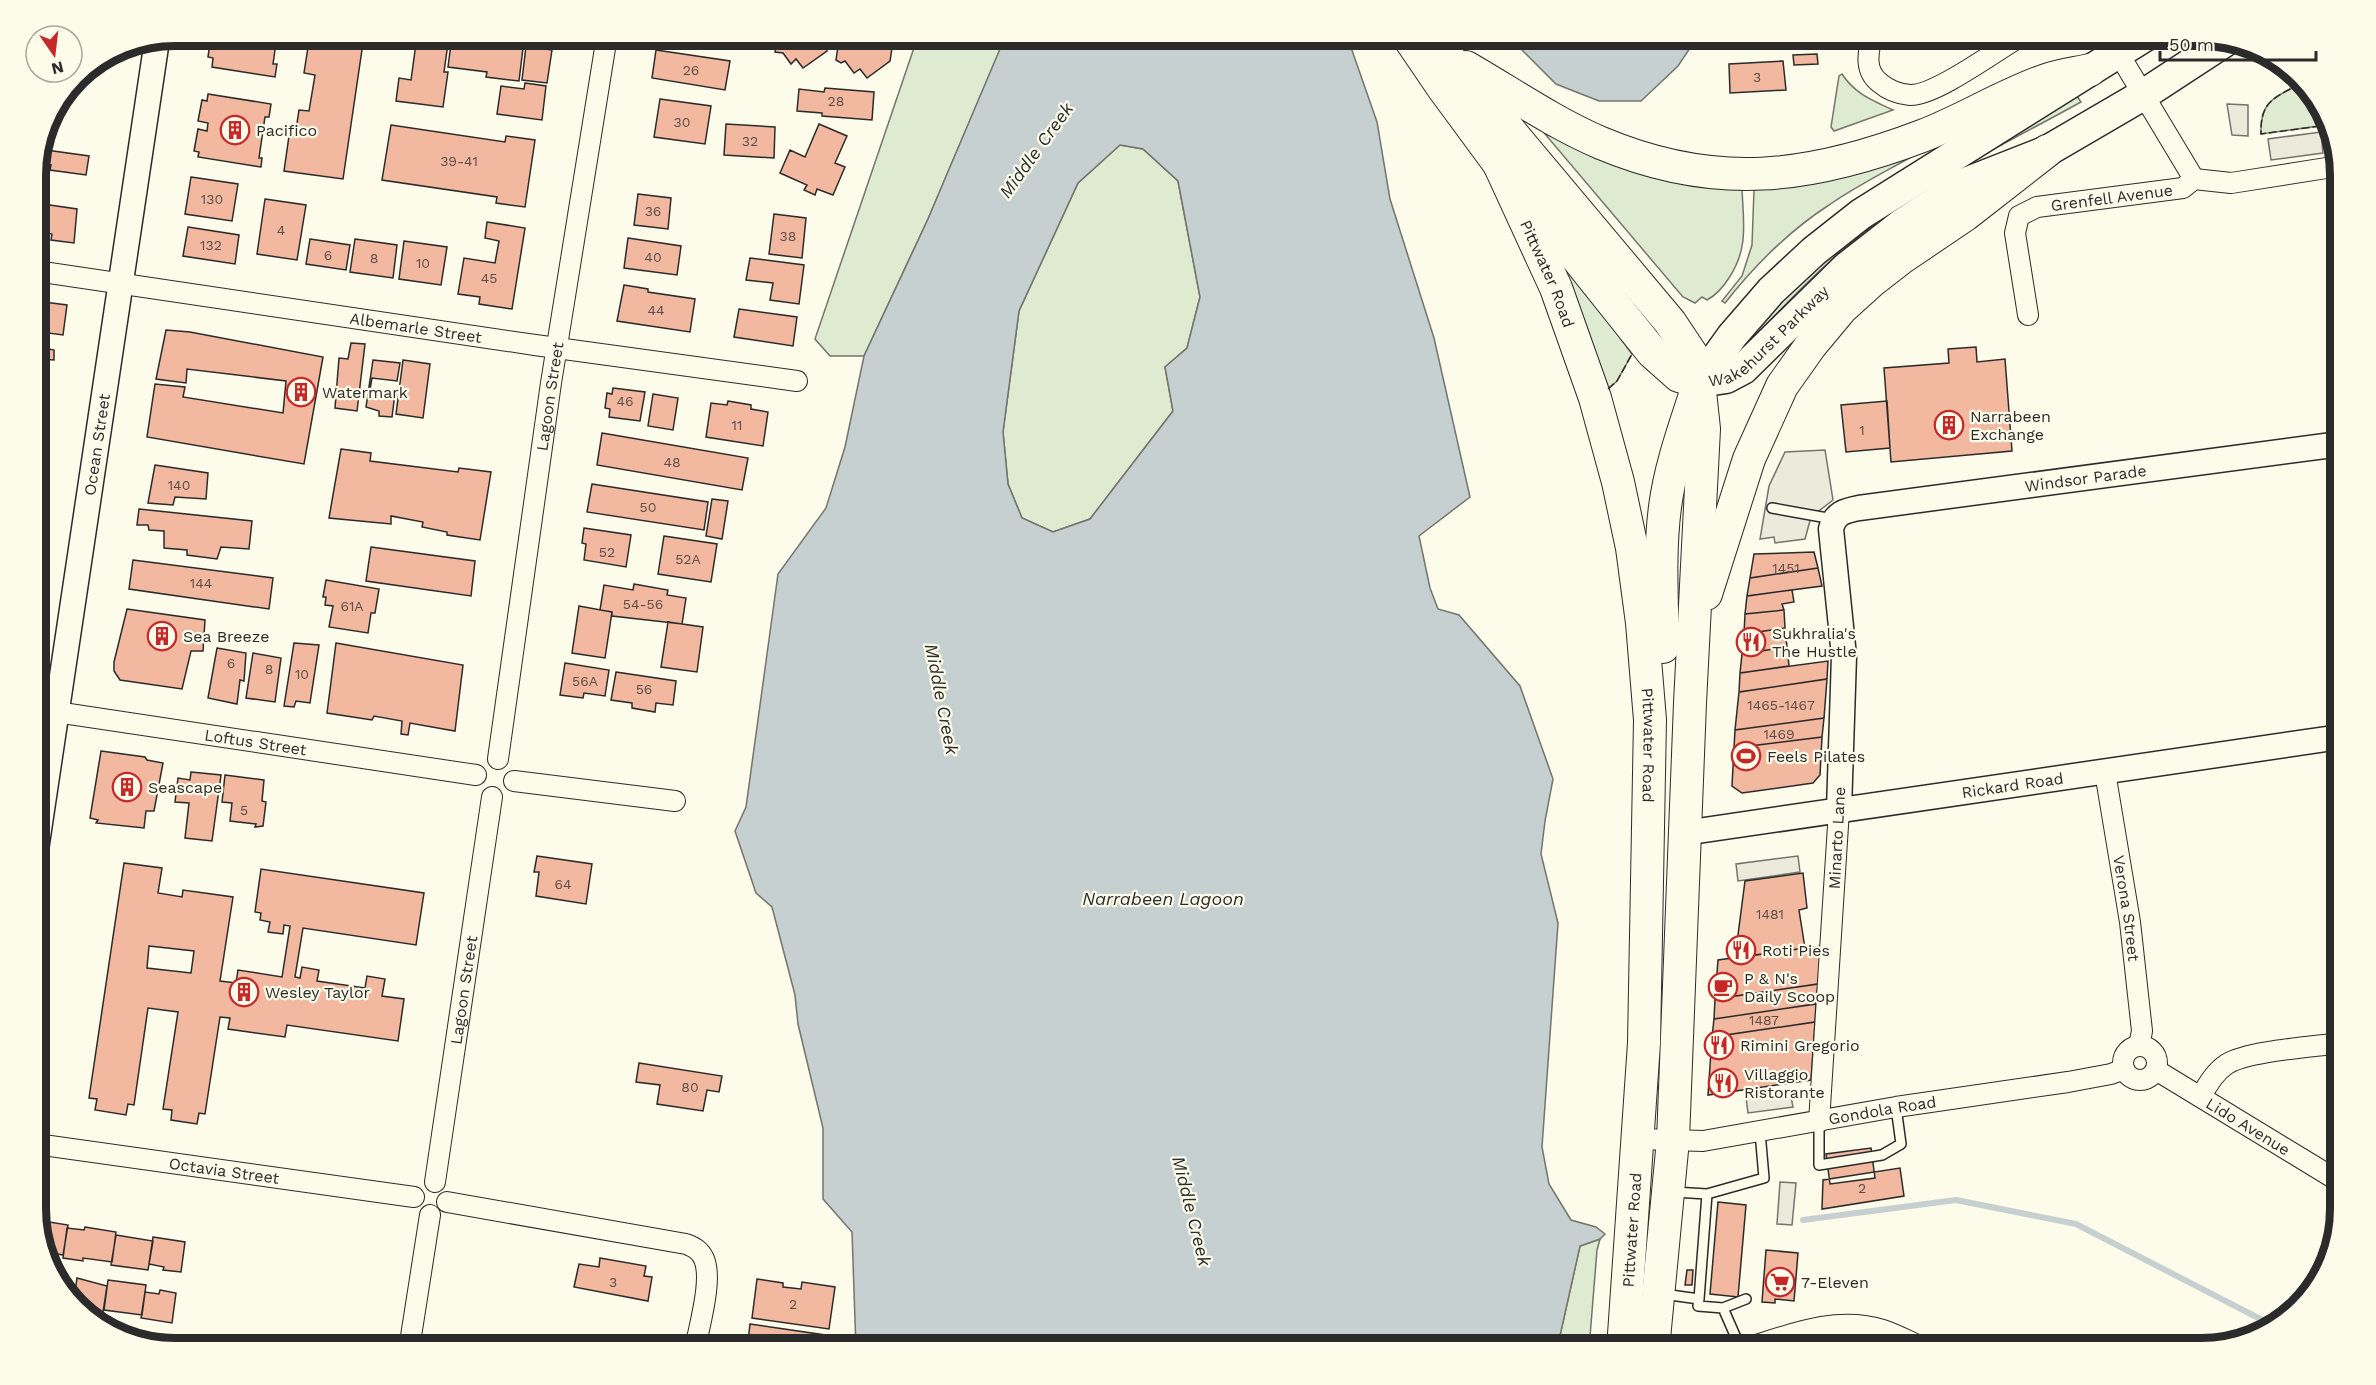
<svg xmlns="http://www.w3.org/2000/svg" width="2376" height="1385" viewBox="0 0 2376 1385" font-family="'Work Sans',sans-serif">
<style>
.green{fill:#deebd1;stroke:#74746e;stroke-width:1.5}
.parking{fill:#eceadb;stroke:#74746e;stroke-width:1.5}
.water{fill:#c7d0d0;stroke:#74746e;stroke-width:1.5;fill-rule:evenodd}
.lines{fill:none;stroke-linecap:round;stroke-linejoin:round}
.stream{stroke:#c7d0d0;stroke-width:6}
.building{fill:#f2b8a0;stroke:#2b2b2b;stroke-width:1.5;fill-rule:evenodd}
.service-casing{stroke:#2b2b2b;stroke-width:12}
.minor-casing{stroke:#2b2b2b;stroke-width:22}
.tertiary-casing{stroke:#2b2b2b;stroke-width:27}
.primary-casing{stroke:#2b2b2b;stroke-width:33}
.trunk-casing{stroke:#2b2b2b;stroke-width:34}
.service{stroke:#fdfbea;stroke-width:9}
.minor{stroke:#fdfbea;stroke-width:20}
.tertiary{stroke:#fdfbea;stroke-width:24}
.primary{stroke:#fdfbea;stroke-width:30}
.trunk{stroke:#fdfbea;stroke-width:32}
.fence{stroke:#2b2b2b;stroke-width:1.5;stroke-dasharray:8 3;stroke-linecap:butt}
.labels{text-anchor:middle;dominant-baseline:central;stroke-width:4.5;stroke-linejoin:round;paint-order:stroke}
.number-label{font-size:14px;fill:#5d4e48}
.poi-label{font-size:16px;fill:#2b2b2b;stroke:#fdfbea;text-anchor:start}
.street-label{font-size:16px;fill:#2b2b2b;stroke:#fdfbea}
.water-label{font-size:18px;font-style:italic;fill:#2b2b2b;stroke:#fdfbea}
.rim{fill:none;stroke:#2b2b2b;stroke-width:8}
</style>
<rect width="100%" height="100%" fill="#fdfbea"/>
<!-- green -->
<path class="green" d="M918 36H1021L1000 50 928 219 864 356H830L815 339Z
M1842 74C1855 94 1872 100 1893 110L1834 131 1831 127 1839 76Z
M2300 84 2319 118V126L2261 134C2260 102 2273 98 2300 84Z
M2074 92 2081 102C2023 134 1964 163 1910 199 1849 239 1799 289 1750 342L1745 336 1828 249Z
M1545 134 1622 162 1742 185C1742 203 1746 229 1742 246 1739 265 1724 291 1707 300L1702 297 1695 303 1683 297Z
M1120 145 1143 149 1178 181 1200 297 1187 348 1165 367 1173 411 1090 519 1053 532 1022 518 1008 484 1003 432 1019 311 1078 183Z
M1925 149C1893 168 1859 184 1829 205 1789 231 1754 266 1725 303L1722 301 1742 276 1752 245 1754 190Z
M1549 241 1632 354 1617 381 1608 389Z
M1600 1239 1597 1250 1589 1349H1557L1580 1246Z"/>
<!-- parking -->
<path class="parking" d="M2227 104 2248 105V136L2232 135Z
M2321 132 2323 153 2271 160 2268 139Z
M1825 450 1833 500 1811 517 1805 539 1775 543 1774 537 1760 539 1769 486 1785 452Z
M1798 856 1800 872 1738 881 1736 864Z
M1790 1091 1793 1107 1748 1113 1746 1097Z
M1780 1182 1796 1183 1792 1225 1777 1224Z"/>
<!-- water -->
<path class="water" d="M1021 36H1347L1377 122 1390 199 1434 338 1470 497 1419 536 1430 588 1438 609 1459 615 1520 686 1553 779 1545 821 1541 854 1558 923 1542 1147 1549 1184 1571 1220 1596 1227 1605 1234 1600 1239 1580 1246 1557 1349H856L852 1232 823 1199V1128L798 1024 795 995 772 907 756 893 735 831 746 807 778 574 826 508 845 447 864 356 928 219 1000 49ZM1120 145 1143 149 1178 181 1200 297 1187 348 1165 367 1173 411 1090 519 1053 532 1022 518 1008 484 1003 432 1019 311 1078 183Z
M1508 36H1698L1678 66 1641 101H1599L1556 84Z"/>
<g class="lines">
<!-- stream -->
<path class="stream" d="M1803 1220 1956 1200 2076 1224 2274 1326"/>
</g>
<!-- building -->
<path class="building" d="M211 36H277L273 64H277L275 77 212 67 213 58 208 57Z
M304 36H364L343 179 284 171 289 136H295L299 110 309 111 315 75 304 73 308 47 302 46Z
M417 36H449L444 72H448L443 107 396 101 399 78 411 80Z
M452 36 477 38V42L523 48 519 81 486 77 487 72 448 67Z
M660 36H691L690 42Z
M778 36H817L829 39 827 51 803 68 796 59 791 64 783 53 775 52Z
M866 36 881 39V46L892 48 890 61 867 78 860 69 854 73 845 61 841 63 836 60 838 46 849 47 850 40 859 41Z
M526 46 552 50 547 83 522 80Z
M656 50 730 61 725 90 652 78Z
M1817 54 1818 64 1794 65 1793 55Z
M1783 61 1786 90 1730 93 1729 64Z
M525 83 546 86 542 120 497 114 501 86 524 89Z
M825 88 874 92 872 120 822 116V113L797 111 799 89 824 92Z
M208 94 271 104 269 117H265L259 158H262L261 167 198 157 199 152 194 151 198 129 207 131 208 123 198 121 202 100 207 101Z
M660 99 711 106 705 144 654 137Z
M726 124 775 127 774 158 724 155Z
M819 124 847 136 835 163 845 167 833 195 817 189 815 195 804 190 807 185 780 173 790 150 805 157Z
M391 125 505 142 506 136 535 140 525 207 496 203 497 197 382 180Z
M46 150 89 156 86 175 50 170 51 165 44 164Z
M191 177 238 184 232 221 185 214Z
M638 194 671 198 668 229 634 225Z
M265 199 306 205 297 260 257 254Z
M36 203 77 209 74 243 51 240 52 234 36 231Z
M774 214 806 218 802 258 769 254Z
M487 222 525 228 512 309 479 304 480 297 458 294 464 258 495 263 499 241 485 238Z
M188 227 239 235 235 264 183 256Z
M628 238 681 246 677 275 624 268Z
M310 239 350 245 346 270 306 264Z
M355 239 397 245 393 278 350 272Z
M404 241 447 247 441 285 399 279Z
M750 258 804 265 799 304 770 300 773 283 746 280Z
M624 285 648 289V292L695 299 690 332 617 321Z
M36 301 67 305 63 335 41 332V338L36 337Z
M739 309 797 317 793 346 734 337Z
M166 330 190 332 323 357 304 464 147 437 155 384 185 387 183 397 283 413 286 381 187 369 186 383 156 379Z
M351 343 365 344 357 411 335 408 339 358 348 359Z
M40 347 54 350V360L40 359V375L46 376 45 393 36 392V351Z
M1976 347 1977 362 2005 359 2012 451 1891 462 1884 368 1949 363 1948 349Z
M373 360 400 363 397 381 372 378 370 390 395 393 392 417 379 416V411L366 407Z
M403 360 430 364 423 418 396 414Z
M613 388 645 392 640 421 609 417 610 409 605 408 607 393 612 394Z
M653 394 678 398 673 430 648 426Z
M36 397 43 398 39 431 36 430Z
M728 401 751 405V409L768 412 763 446 706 437 711 403 727 405Z
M1887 401 1890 448 1846 452 1841 405Z
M602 433 748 458 742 490 597 465Z
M341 449 371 453 370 461 458 472 459 468 491 472 480 540 447 535V532L422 527 423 522 391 516V524L329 518Z
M155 465 208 473 206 499 175 497 173 505 148 503Z
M592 484 708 502 704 530 587 512Z
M712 499 728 501 722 539 706 536Z
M139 509 252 521 249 549 221 547 217 559 187 555V550L164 548V531L149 530 148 525H137Z
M584 528 631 535 626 567 584 560 586 544 582 543Z
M664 536 717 544 711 582 658 574Z
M371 547 475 561 471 596 366 581Z
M1814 552 1818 568 1750 578 1754 554Z
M133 560 273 578 269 609 129 589Z
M1818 568 1822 586 1747 596 1750 578Z
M326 580 379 589 375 613H371L368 633 329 627 333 606 325 605 326 597H323Z
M634 584 668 590 667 595 686 598 682 624 612 616V612L600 610 604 585 633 590Z
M1792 590 1794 602 1782 604 1784 610 1745 614 1747 596Z
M579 606 612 612 605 658 572 653Z
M127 609 205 620 203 651H191L182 689 120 680 114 671V662Z
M1784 610 1785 628 1744 634 1745 614Z
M668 622 703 627 697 672 661 667Z
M1785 628 1787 647 1742 654 1744 634Z
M294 643 319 645 310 703 296 701 294 707 284 706Z
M336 643 463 665 455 731 410 723 408 735 401 734 402 721 374 716 372 720 327 713Z
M1787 647 1789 666 1740 673 1742 654Z
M217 648 246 653 244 681 240 680 237 704 208 698Z
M253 653 281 658 275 702 246 698Z
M1828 661 1827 679 1739 692 1740 673Z
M565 663 609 670 605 696 584 693 583 698 560 695Z
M616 672 676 681 673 705 656 703 655 712 632 708V703L611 700Z
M1827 679 1824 718 1735 730 1739 692Z
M1824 718 1822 737 1734 748 1735 730Z
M1822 737 1820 775 1813 783 1742 793 1732 786 1734 748Z
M101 751 145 757 147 760 163 763 154 811H146L144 828 96 823 98 820 90 818Z
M191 772 221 775 212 841 185 838 189 803 175 802 178 778 190 780Z
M225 775 264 780 262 801 266 802 263 826 255 827 256 824 230 821 232 803 222 802Z
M537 856 592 864 586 904 536 896 539 872H534Z
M124 863 162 868 158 893 182 897 183 890 233 897 220 981 236 983 238 970 282 977 290 926 284 925 283 934 268 932 270 922 260 920 261 913 255 912 261 869 424 893 416 945 303 928 295 977 300 978 302 967 319 970 317 981 365 988 367 976 385 979 382 996 404 999 398 1041 287 1025 285 1037 228 1029 230 1018 220 1017 205 1114 199 1113 197 1124 171 1120 172 1110 163 1109 178 1012 148 1008 134 1105 128 1104 126 1115 95 1110 97 1099 89 1098ZM149 946 194 951 191 973 147 968Z
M1803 873 1807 908 1799 910 1805 948 1735 958 1745 881Z
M1821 946 1818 984 1715 999 1718 960Z
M1818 984 1816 1004 1714 1019 1715 999Z
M1816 1004 1815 1022 1712 1037 1714 1019Z
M1815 1022 1811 1080 1708 1095 1712 1037Z
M639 1063 722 1076 719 1092 707 1090 703 1111 657 1104 660 1085 636 1082Z
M1871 1148 1875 1178 1830 1184 1826 1154Z
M1900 1168 1904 1196 1822 1209 1823 1180Z
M1718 1202 1746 1205 1738 1297 1710 1294Z
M37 1220 68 1225 63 1255 47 1252Z
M85 1227 116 1232 112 1262 83 1258V1261L63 1258 67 1228 84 1230Z
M116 1235 153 1241 148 1270 111 1265Z
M153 1237 185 1242 181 1272 163 1270 164 1267 149 1264Z
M1766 1250 1798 1253 1794 1301 1775 1299V1303L1762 1302Z
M600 1258 646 1266 644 1276 652 1277 648 1301 574 1287 579 1264 599 1267Z
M1687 1270H1693L1692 1285H1685Z
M77 1278 107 1286 103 1312 85 1309 74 1299Z
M757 1279 783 1283V1287L801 1289 802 1282 835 1287 829 1329 752 1318Z
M108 1280 146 1285 142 1315 104 1310Z
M160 1290 176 1293 172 1323 141 1318 145 1292 159 1294Z
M750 1324 825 1335 822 1349H775V1345L748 1341Z
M105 1329 138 1334V1339L106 1330Z
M139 1332 169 1335 167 1347 138 1339Z"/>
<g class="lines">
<!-- service casing -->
<g class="service-casing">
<path id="service" d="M1772 508 1833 519
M1819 1122V1165L1882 1155 1901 1144 1896 1107
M1674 1192 1707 1194 1764 1178 1760 1132
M1663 1294 1699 1299 1707 1194
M1699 1299 1698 1306 1723 1308
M1741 1349 1723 1308 1746 1299"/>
</g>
<!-- minor casing -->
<g class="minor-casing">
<g id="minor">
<path d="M1872 36C1868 53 1864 71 1880 83 1888 90 1899 94 1910 95 1935 96 1997 50 2021 36"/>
<path d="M2108 36 2194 179"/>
<path id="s1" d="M36 271 535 345 797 381"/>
<path id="s2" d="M2028 315 2015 233 2019 216 2037 207 2183 188 2194 179 2231 183 2339 166"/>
<path id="s3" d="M36 709 476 775"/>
<path id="s4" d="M498 759 551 383 607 36"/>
<path id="s5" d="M2105 772 2130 922 2142 1031 2139 1046"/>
<path d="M514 781 675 801"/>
<circle cx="2140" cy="1063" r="17"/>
<path id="s6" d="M2156 1070 2340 1182"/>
<path d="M2201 1097C2207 1085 2216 1071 2227 1064 2248 1051 2312 1047 2340 1043"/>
<path d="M1819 1122 1839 810"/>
<path id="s7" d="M1639 1139 1703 1141 1896 1107 2068 1082 2111 1074 2124 1069"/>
<path id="s8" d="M36 1144 414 1197"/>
<path id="s9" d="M435 1182 492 797"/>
<path d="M447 1202 686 1244C694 1247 700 1250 704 1259 713 1280 699 1326 695 1349"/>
<path d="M409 1349 430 1215"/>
<path d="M1744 1349C1789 1335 1836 1315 1883 1330 1898 1335 1912 1343 1926 1349"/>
</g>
</g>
<!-- tertiary casing -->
<g class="tertiary-casing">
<g id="tertiary">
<path id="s10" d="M1839 810 1844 656 1831 529C1835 513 1844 511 1859 508L2340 444"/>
<path id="s11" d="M1684 833 2340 737"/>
<path id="s12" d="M36 850 157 40"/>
</g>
</g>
<!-- primary casing -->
<g class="primary-casing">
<g id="primary">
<path id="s13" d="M1699 382 1726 378 1743 369 1847 267 1902 224 1963 184 2047 151 2143 95 2224 42"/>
<path d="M1699 382 1732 336 1771 291 1814 251 1861 214 2145 36"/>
</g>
</g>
<!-- trunk casing -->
<g class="trunk-casing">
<g id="trunk">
<path d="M1425 36 1447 56 1670 322 1692 355 1699 382 1704 429 1690 703 1673 1140 1653 1349"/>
<path d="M1409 38 1443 88 1499 164 1538 209 1652 352 1679 376 1699 382"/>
<path d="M1466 67C1511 93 1554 123 1601 143 1715 191 1809 179 1922 136 1964 120 2003 95 2046 80 2060 75 2076 73 2090 70"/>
<path id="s14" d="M1499 164 1556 288 1595 398 1618 482 1632 548 1642 623 1650 720 1644 1043 1623 1349"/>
<path d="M1706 594 1749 459 1782 386 1811 345 1841 309 1873 280 1900 259 1965 215 2047 151"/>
<path d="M1663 647C1662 600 1659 553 1665 507 1670 468 1683 432 1695 395"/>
</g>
</g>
<!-- service -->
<use href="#service" class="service"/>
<!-- minor -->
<use href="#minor" class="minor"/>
<!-- tertiary -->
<use href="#tertiary" class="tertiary"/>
<!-- primary -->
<use href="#primary" class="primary"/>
<!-- trunk -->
<use href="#trunk" class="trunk"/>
<!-- fence -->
<path class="fence" d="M2300 84C2273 98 2260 102 2261 134L2327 125
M1608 389 1617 381 1632 354"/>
</g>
<!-- icons -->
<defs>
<g id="building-ring" transform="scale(1.5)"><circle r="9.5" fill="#fdfbea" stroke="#c62828" stroke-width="1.5"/><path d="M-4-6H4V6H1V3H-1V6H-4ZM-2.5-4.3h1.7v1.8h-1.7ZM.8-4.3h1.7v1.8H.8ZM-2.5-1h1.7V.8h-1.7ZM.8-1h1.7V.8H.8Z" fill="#c62828"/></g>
<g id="restaurant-ring" transform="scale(1.5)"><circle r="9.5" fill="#fdfbea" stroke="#c62828" stroke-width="1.5"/><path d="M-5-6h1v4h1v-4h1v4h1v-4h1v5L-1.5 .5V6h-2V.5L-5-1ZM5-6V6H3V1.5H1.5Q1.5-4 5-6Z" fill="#c62828"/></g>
<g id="stadium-ring" transform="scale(1.5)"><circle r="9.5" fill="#fdfbea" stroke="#c62828" stroke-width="1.5"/><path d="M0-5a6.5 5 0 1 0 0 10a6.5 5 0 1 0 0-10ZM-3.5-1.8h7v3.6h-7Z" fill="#c62828"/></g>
<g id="cafe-ring" transform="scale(1.5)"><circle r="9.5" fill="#fdfbea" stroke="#c62828" stroke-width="1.5"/><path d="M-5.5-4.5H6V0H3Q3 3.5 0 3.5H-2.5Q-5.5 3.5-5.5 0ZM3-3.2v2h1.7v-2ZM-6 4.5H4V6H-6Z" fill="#c62828"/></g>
<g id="supermarket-ring" transform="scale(1.5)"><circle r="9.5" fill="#fdfbea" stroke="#c62828" stroke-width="1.5"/><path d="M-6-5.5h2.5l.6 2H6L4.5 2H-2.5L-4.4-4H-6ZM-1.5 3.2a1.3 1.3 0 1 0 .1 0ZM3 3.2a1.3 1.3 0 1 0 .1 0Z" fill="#c62828"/></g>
</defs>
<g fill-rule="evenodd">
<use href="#building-ring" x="235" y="130"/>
<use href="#building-ring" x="301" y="392"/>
<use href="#building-ring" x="1949" y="425"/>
<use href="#building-ring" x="162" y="636"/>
<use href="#restaurant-ring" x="1751" y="642"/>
<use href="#stadium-ring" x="1746" y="756"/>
<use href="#building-ring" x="127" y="787"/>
<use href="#restaurant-ring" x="1741" y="950"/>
<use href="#cafe-ring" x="1723" y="987"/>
<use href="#building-ring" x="244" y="992"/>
<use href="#restaurant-ring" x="1719" y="1045"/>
<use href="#restaurant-ring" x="1723" y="1083"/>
<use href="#supermarket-ring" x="1780" y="1282"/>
</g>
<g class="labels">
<!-- number labels -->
<g class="number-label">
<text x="691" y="70">26</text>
<text x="1757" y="77">3</text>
<text x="836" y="101">28</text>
<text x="682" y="122">30</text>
<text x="750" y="141">32</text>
<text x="459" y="161">39-41</text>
<text x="212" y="199">130</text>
<text x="653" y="211">36</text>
<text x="281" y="230">4</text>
<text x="788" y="236">38</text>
<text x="211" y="245">132</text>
<text x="328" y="255">6</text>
<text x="653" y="257">40</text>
<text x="374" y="258">8</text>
<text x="423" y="263">10</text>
<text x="489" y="278">45</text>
<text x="656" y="310">44</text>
<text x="625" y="401">46</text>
<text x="737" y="425">11</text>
<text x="1862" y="430">1</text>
<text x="672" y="462">48</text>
<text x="179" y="485">140</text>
<text x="648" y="507">50</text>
<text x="607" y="552">52</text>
<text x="688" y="559">52A</text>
<text x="1786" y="568">1451</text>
<text x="201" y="583">144</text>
<text x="643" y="604">54-56</text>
<text x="352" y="606">61A</text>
<text x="231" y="663">6</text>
<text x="269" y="669">8</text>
<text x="302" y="674">10</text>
<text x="585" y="681">56A</text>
<text x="644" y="689">56</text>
<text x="1781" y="705">1465-1467</text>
<text x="1779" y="734">1469</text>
<text x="244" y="810">5</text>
<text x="563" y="884">64</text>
<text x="1770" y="914">1481</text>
<text x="1764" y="1020">1487</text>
<text x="690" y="1087">80</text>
<text x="1862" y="1188">2</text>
<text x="613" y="1282">3</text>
<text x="793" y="1304">2</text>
</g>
<!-- poi labels -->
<g class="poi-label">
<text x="256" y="130">Pacifico</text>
<text x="322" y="392">Watermark</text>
<text x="1970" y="416">Narrabeen<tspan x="1970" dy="18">Exchange</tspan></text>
<text x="1772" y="633">Sukhralia's<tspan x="1772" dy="18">The Hustle</tspan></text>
<text x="183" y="636">Sea Breeze</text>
<text x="1767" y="756">Feels Pilates</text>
<text x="148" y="787">Seascape</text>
<text x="1762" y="950">Roti Pies</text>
<text x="1744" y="978">P &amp; N's<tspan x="1744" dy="18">Daily Scoop</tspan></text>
<text x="265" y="992">Wesley Taylor</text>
<text x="1740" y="1045">Rimini Gregorio</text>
<text x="1744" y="1074">Villaggio<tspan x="1744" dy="18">Ristorante</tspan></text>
<text x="1801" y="1282">7-Eleven</text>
</g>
<!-- street labels -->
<g class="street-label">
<text stroke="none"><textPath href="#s2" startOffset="196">Grenfell Avenue</textPath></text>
<text stroke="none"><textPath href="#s14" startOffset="120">Pittwater Road</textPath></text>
<text stroke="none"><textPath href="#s1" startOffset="384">Albemarle Street</textPath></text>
<text stroke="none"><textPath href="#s13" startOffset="86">Wakehurst Parkway</textPath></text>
<text stroke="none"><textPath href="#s4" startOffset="366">Lagoon Street</textPath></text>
<text stroke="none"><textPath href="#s12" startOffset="410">Ocean Street</textPath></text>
<text stroke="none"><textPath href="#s10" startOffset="548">Windsor Parade</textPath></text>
<text stroke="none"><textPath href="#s3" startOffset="222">Loftus Street</textPath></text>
<text stroke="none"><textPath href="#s14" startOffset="606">Pittwater Road</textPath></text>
<text stroke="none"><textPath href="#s11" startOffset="332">Rickard Road</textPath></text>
<text transform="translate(1837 838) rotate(-87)">Minarto Lane</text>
<text stroke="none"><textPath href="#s5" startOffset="138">Verona Street</textPath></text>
<text stroke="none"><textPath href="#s9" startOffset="194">Lagoon Street</textPath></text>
<text stroke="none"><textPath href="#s7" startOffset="246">Gondola Road</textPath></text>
<text stroke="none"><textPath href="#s6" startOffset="108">Lido Avenue</textPath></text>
<text stroke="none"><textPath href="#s8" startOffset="190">Octavia Street</textPath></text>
<text transform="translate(1632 1230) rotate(-86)">Pittwater Road</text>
</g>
<!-- water labels -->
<g class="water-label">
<text transform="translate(1036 150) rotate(-54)">Middle Creek</text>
<text transform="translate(942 699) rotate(79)">Middle Creek</text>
<text x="1163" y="898">Narrabeen Lagoon</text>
<text transform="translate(1192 1211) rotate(76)">Middle Creek</text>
</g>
</g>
<!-- crop -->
<path d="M0 0H2376V1385H0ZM175 46H2201A129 129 0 0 1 2330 175V1209A129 129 0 0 1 2201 1338H175A129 129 0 0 1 46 1209V175A129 129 0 0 1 175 46Z" fill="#fdfbea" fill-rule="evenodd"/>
<path class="rim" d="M175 46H2201A129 129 0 0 1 2330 175V1209A129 129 0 0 1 2201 1338H175A129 129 0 0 1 46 1209V175A129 129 0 0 1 175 46Z"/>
<!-- north arrow -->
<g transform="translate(54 54) rotate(166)"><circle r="28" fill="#fdfbea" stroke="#a9a89e" stroke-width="1.5"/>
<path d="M0-4.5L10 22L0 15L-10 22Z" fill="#c62828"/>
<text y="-9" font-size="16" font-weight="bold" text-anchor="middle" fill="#2b2b2b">N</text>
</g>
<!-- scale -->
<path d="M2160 51v9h156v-9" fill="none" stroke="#2b2b2b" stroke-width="3"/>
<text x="2169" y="51" font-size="18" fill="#2b2b2b" stroke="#fdfbea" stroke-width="4.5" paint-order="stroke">50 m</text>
</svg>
